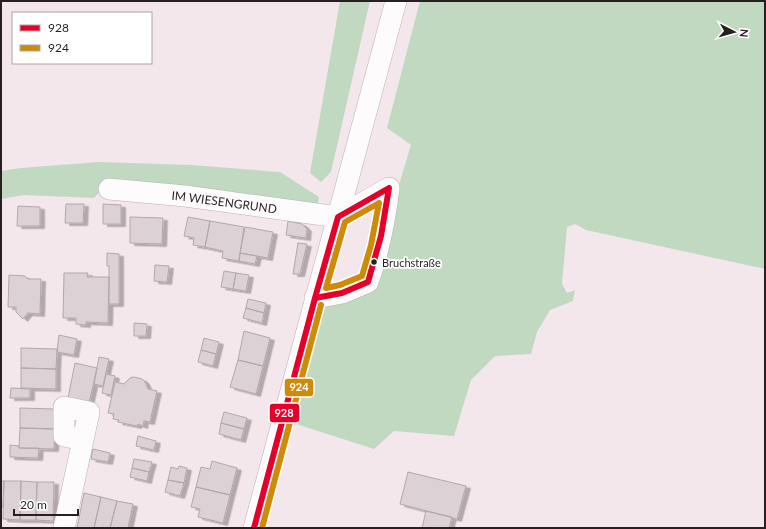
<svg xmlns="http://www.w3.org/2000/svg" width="766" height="529" viewBox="0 0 766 529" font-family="Lato,sans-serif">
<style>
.green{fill:#c2d9c1}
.building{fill:#dcd1d4;stroke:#b1a8ab;filter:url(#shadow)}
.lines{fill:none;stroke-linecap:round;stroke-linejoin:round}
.minor-casing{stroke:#bab0b3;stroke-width:22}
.minor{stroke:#fdfbfc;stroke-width:21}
.bus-1-casing{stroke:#fff;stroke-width:9}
.bus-2-casing{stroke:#fff;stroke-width:9}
.bus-1{stroke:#e4002b;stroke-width:6}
.bus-2{stroke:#cd8b07;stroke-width:6}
.bus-dot{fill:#271f22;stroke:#fff;stroke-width:1.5}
.labels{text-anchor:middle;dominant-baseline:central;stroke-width:3.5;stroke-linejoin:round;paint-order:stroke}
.bus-label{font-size:11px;fill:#271f22;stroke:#fff;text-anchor:start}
.street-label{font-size:12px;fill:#271f22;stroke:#fff}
.line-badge{stroke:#fff;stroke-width:1.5}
.badge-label{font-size:11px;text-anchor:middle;font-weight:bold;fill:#fff}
</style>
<defs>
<filter id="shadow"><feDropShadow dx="4.5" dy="2.5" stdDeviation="0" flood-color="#0004"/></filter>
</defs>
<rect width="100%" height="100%" fill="#f4e7eb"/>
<!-- green -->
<path class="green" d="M340 1H370L331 172 321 182 310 173Z
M420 1H765V269L586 230 575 224 567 227 562 284 567 293 575 290 573 301 550 310 537 332 531 354 495 356 471 380 454 436 394 431 374 449 293 423 323 305 371 286 394 201 411 145 387 128Z
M98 162 192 165 280 172 319 197 317 207 107 184 94 198 24 195 1 199V171L21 168Z"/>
<!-- building -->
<path class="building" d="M66 204H84L83 223H65Z
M103 204 121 205V224H103Z
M18 206 40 207V226H17Z
M130 217 163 218 162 244 130 243Z
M188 217 210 221 205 247 193 245 194 238 184 236Z
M210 221 244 227 239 261 222 258 223 251 205 247Z
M288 221 302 224 307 229 306 238 286 235Z
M245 227 273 232 268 258 240 253Z
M298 243 307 244 300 274H293Z
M107 253 119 254V304H109V266H107Z
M240 253 257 256 255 264 239 261Z
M155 265 169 266 167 282 154 281Z
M224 271 236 273 233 289 221 287Z
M64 273H88L87 277H109L108 323 86 322V325L76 324V318H63Z
M236 273 249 275 246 291 233 289Z
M9 275 25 276 28 279H41L40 314 28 313 23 319 16 312V307H8Z
M248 299 266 303 264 313 246 308Z
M246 308 264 313 262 323 243 318Z
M134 323 147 324 146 336H134Z
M244 331 270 338 263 366 238 360Z
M59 335 77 339 74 355 57 352Z
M204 338 219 342 216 354 201 350Z
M21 348 57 349 56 369 21 368Z
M201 350 216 354 213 366 198 362Z
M99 357 109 359 103 386 94 384Z
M238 360 263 366 256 394 230 387Z
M75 363 97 368 89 403 68 398Z
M21 368 56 369V389L21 388Z
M106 374 115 376 111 395 102 393Z
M134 377 142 379 145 382 148 389 157 391 150 422 144 421 143 426 138 424 137 426 118 422 119 420 113 419 114 414 108 413 115 382 124 384 130 378Z
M11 388 30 389V398H10Z
M20 408 55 409V429L20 428Z
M224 412 247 418 244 429 221 423Z
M221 423 244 429 241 440 219 434Z
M20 428 55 429 54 449 19 448Z
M138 436 156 441 154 450 136 446Z
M10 445 19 446V448H39L38 458 10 457Z
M93 449 110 453 108 462 91 459Z
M134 459 152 462 149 472 132 468Z
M212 461 237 468 230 495 196 487 201 467 210 469Z
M179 466 187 468 184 483 168 480 171 467 178 469Z
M132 468 149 472 147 481 130 477Z
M408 472 466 486 457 519 400 504Z
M168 480 184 483 180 496 165 492Z
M1 481H4L3 507H1Z
M4 481H21L20 520 3 519Z
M21 481 37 482 36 520H20Z
M37 482H54L53 521 36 520Z
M196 487 230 495 223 523 198 517 200 509 191 507Z
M84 493 101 497 94 528H77Z
M101 497 117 501 110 528H94Z
M117 501 133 504 128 528H110Z
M426 511 452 517 449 528H422Z"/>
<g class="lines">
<!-- minor casing -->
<g class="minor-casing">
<g id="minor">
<path id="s1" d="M109 189 185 196 338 217"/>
<path d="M315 298 342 293 368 282C379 251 385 221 389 188L338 217"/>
<path d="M64 528 89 412 64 407V436L83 440"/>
<path d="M254 528 396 1"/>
</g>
</g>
<!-- minor -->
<use href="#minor" class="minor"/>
<!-- bus-1 casing -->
<g class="bus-1-casing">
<path id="bus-1" d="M389 188 381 236 368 282 342 293 315 298 338 217Z
M254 528 315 298"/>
</g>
<!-- bus-2 casing -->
<g class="bus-2-casing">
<path id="bus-2" d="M379 203 371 245 362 276 340 285 326 288 345 222Z
M262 528 321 305"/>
</g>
<!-- bus-1 -->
<use href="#bus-1" class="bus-1"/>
<!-- bus-2 -->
<use href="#bus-2" class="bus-2"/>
</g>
<!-- markers -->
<circle class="bus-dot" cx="374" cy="262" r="3.5"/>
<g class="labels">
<!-- bus labels -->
<g class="bus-label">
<text x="382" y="262">Bruchstraße</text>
</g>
<!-- street labels -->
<g class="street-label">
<text stroke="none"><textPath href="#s1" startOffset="116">IM WIESENGRUND</textPath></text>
</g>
</g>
<g class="line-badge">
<rect x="284" y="378" width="30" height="19" rx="4" fill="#cd8b07"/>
<rect x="269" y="403" width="31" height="20" rx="4" fill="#e4002b"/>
</g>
<g class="badge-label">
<text x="299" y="391">924</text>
<text x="284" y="417">928</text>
</g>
<!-- border -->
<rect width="766" height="529" fill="none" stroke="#271f22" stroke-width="4"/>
<!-- legend -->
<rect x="12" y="12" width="140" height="52" fill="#ffffff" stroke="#a9a5a7"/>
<rect x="20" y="25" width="20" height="6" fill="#e4002b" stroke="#a9a5a7"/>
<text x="48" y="32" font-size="12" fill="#271f22">928</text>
<rect x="20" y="45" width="20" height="6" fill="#cd8b07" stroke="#a9a5a7"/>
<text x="48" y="52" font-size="12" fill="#271f22">924</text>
<!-- north arrow -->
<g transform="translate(734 32) rotate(96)" stroke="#ffffff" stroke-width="3" paint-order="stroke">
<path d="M0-3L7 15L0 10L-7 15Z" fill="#271f22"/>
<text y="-6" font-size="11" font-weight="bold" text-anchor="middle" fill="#271f22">N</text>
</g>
<!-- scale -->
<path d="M14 509v6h64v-6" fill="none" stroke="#271f22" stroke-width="2"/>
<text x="20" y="509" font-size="12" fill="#271f22" stroke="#ffffff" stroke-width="3" paint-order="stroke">20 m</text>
</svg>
